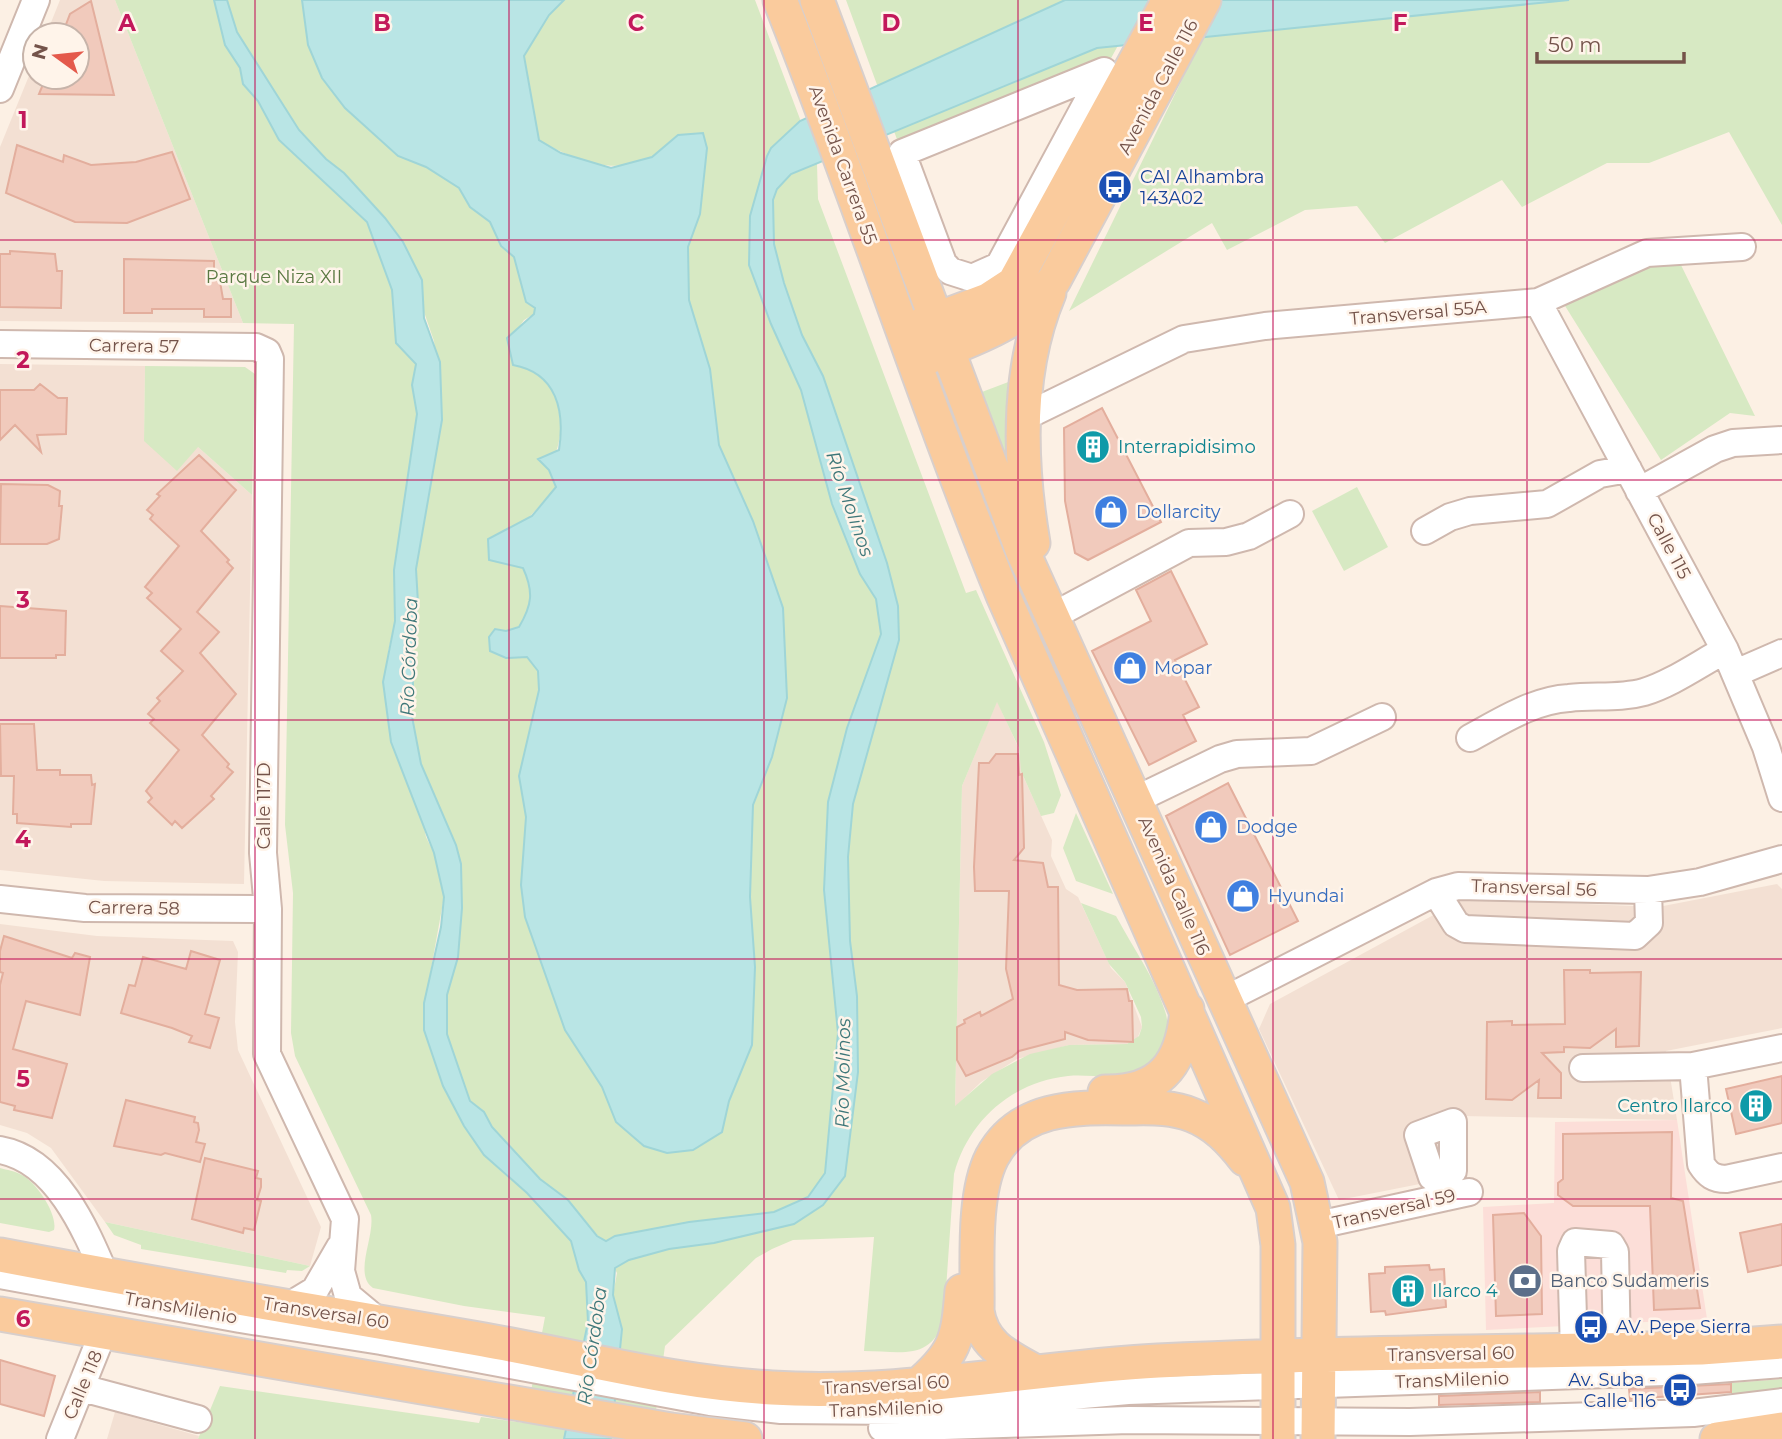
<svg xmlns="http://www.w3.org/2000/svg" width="1782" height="1439" viewBox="0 0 1782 1439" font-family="Montserrat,sans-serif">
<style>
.residential{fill:#f3e0d3}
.commercial{fill:#fcded8}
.green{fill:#d7e9c3}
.water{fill:#b9e5e5;stroke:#9fd5d7;stroke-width:2}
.building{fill:#f1cabc;stroke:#e3ae9d;stroke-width:2}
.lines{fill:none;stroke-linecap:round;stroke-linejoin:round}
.minor-casing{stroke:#cfb8ae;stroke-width:30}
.major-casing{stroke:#d8cfcc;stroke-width:37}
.minor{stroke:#fff;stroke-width:26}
.major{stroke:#facb9d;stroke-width:33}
.grid{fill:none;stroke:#c2185b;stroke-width:2;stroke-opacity:0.55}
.labels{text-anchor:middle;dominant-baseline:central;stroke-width:5;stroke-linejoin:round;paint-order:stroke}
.street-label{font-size:18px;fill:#74534a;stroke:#fff4ea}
.transit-label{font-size:18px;fill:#164399;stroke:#fff4ea;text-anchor:start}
.park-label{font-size:18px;fill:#5a7942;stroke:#fff4ea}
.culture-label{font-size:18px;fill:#0d838f;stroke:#fff4ea;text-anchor:start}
.shop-label{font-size:18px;fill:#366cbe;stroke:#fff4ea;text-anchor:start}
.service-label{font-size:18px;fill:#4e5e75;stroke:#fff4ea;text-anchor:start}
.water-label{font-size:19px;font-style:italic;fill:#3e7779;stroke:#fff4ea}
.grid-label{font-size:23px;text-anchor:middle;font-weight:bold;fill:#c2185b;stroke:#fff4ea;stroke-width:5;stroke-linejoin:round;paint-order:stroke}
</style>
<rect width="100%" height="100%" fill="#fcf0e4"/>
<!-- residential -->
<path class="residential" d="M60 0H115L243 323 0 321V147L35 61V77H77V35H46Z
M0 364 145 366 144 441 198 447 252 495 244 884 104 881 0 870Z
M997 701 1019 749 1024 778 1052 840 1051 856 1066 889 1078 897 1111 968 1125 982 1142 1027 1137 1039 1127 1044 1069 1045 1017 1059 981 1082 955 1107 962 786Z
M1777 884 1782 889V1028L1666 1051 1677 1120 1462 1116 1465 1175 1339 1200 1259 1029 1270 1004 1463 899 1658 907Z
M0 924 97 936 233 941 238 952 235 1022 238 1050 321 1227 310 1266 105 1222 51 1148 27 1133 0 1125Z
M115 1412 199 1436 198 1439H107Z"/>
<!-- commercial -->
<path class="commercial" d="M1677 1120 1707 1319 1486 1330 1483 1207 1554 1203 1555 1122Z"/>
<!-- green -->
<path class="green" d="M115 0H214L225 45 241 68 243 84 258 101 279 140 367 222 392 291 396 343 416 364 412 385 417 414 394 570 395 621 388 652 426 837 434 853 444 897 429 980 484 1155 527 1193 571 1241 579 1270 586 1282 588 1322 564 1439H198L220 1386 479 1423 481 1417 525 1423 545 1317 464 1306 373 1288C353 1274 375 1237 371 1215L295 1056 291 1033 293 893 285 825 294 324 243 323Z
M227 0H302L308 45 322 78 345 108 398 156 426 167 459 188 470 207 490 222 501 246 514 257 526 302 535 308 534 314 524 320 517 330C521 341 524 356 530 367 533 373 542 376 546 381 569 406 562 443 549 470L556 487C535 513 511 534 490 560L523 568C534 593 532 604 519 627L506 631V658L527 657 538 671 539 690 519 776 526 817 521 885 525 917 565 1030 602 1087 616 1122 722 1132 729 1101 752 1045 755 967 750 897 753 805 772 757 787 698 753 521 719 445 710 369 689 300 688 247 700 214 678 135C670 142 662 151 653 156 616 178 572 159 539 140L524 55 549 15 564 0H755L817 164 818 199 966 593 976 590 1044 742 1061 795 1054 813 1041 816 1021 771 1019 748 997 702 962 786 955 1106 992 1074 1030 1054 1069 1045 1127 1044 1139 1036 1142 1027 1141 1017 1125 982 1109 964 1081 903 1116 916C1133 948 1154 976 1165 1011 1175 1040 1156 1069 1126 1075 1107 1079 1087 1074 1068 1076 1012 1082 968 1121 954 1174L944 1318C932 1362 900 1351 864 1351L874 1237 793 1240 772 1249 756 1258 665 1346 652 1439H611L622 1329 613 1295 617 1273 598 1236 568 1200 540 1179 492 1127 484 1112 470 1101 447 1034V995L458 957 462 908 461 864 456 845 421 764 410 706 413 685 412 650 418 603 416 569 442 420 434 341 423 309 422 280 403 242 385 218 344 173 326 159 299 130 237 32Z
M846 0H1143L1104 71 902 153Z
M1221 0H1782V225L1729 132 1649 163H1607L1522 207 1502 180 1385 243 1357 206 1305 210 1227 250 1212 223 1069 311Z
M1680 263 1755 416 1730 413 1661 460 1562 301 1642 265Z
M145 366 245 367 255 374 252 495 198 447 177 471 144 441Z
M1011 381 1010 493 974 395Z
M1357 487 1388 547 1344 571 1312 511Z
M1076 813 1113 894 1076 881 1063 848Z
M0 1168C7 1170 15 1171 22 1175 36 1182 58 1214 54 1230L49 1232 0 1223Z
M105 1222 310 1266 302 1271 287 1270 286 1273 141 1249V1245L114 1235Z
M1782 1379V1390L1731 1398V1383Z"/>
<!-- water -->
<path class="water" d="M214 0H227L237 32 299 130 326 159 344 173 385 218 403 242 422 280 424 318 440 362 442 420 416 569 418 603 412 650 413 685 410 706 421 764 456 845 461 864 462 908 458 957 447 995V1034L470 1101 484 1112 492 1127 540 1179 568 1200 597 1236 606 1241 615 1236 689 1222 774 1212 808 1197 825 1173 838 1033 824 890 828 802 847 728 881 634 876 599 860 574 832 504 801 390 771 324 749 265 750 216 767 156 771 148 800 121 1065 0H1569L1097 48 791 174 777 189 773 200 774 244 784 283 802 335 823 376 887 563 898 606 899 640 853 804 848 857 850 941 857 996 858 1072 845 1176 823 1205 794 1224 714 1243 669 1249 629 1260 615 1268 613 1295 622 1329 611 1439H564L588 1322 586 1282 579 1270 571 1241 527 1193 484 1155 464 1126 443 1086 424 1030V1003L441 927 444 897 434 853 391 742 383 682 395 621 394 570 417 414 412 385 416 364 396 343 392 290 367 222 279 140 258 101 243 84 240 68 225 45Z
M302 0H564L549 15 524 56 539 140 561 153 611 168 652 157 678 135 703 133 707 148 700 214 688 247 689 300 710 369 719 445 753 521 783 608 787 698 772 757 753 805 750 897 755 967 752 1045 729 1101 722 1132 693 1150 667 1153 644 1146 616 1122 602 1087 565 1030 525 917 521 885 526 817 519 776 539 690 538 671 527 657 506 658 490 651 489 637 495 629 506 631 519 627C532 605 534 592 523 568L489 560 488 539 532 516 556 487 549 470 538 459 559 450C565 411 557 373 513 365L507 338 534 314 535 308 526 302 514 257 501 246 490 222 470 207 459 188 426 167 398 156 345 108 322 78 308 45Z"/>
<!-- building -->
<path class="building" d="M91 1 114 95 39 94 46 77H77V35H62L70 14Z
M17 145 63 162 64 155 91 165 136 162 172 152 190 199 127 223 75 222 6 193Z
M10 251 55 254 57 271H62L61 308 0 307V254H10Z
M124 259 214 261V276H219L223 299H231V317H204V309H152V313H124Z
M40 384 58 398H67L66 434 37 435 41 452 15 425 0 440V390H34Z
M1102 408 1161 522 1088 560 1075 553 1065 501 1064 428Z
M199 455 236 490 201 531 229 560 227 562 233 568 197 612 219 632 200 653 236 694 202 735 229 764 227 767 233 772 211 796 214 799 182 828 175 821 172 825 148 802 152 798 146 791 179 750 150 723 154 719 148 714 160 701 157 698 183 671 161 651 181 629 147 598 152 593 145 587 179 546 150 519 153 515 147 510 160 496 157 494Z
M1 484 48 485 60 491 59 506H62L59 539 47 544H0Z
M1171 571 1207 644 1175 660 1199 707 1183 715 1196 741 1149 765 1092 651 1151 621 1136 590Z
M0 606 66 611 65 655H56V658H0Z
M0 724H34L37 770H60V775H91L92 785 95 784 91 824H71V827L17 823V814H13L14 776H1Z
M996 754H1018L1019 775 1022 774 1024 848 1014 860 1043 863 1048 887H1058L1059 985 1077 990 1127 989 1129 1001H1132L1133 1042 1088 1040 1065 1032V1039L1019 1051 1012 1057 966 1076 957 1060V1027L965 1023 964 1020 980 1012 981 1016 1013 999 1006 969 1009 891H975L974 867 979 763H989Z
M1228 783 1298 921 1230 955 1166 816Z
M4 936 72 958 75 953 90 957 80 1015 26 1001 13 1049 67 1064 52 1118 14 1110 15 1106 0 1102V985L3 973 0 972V951Z
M191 951 220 960 205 1014 219 1018 210 1048 189 1042 192 1036 172 1028 121 1013 129 985 135 986 143 957 186 969Z
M1564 970H1590V973L1641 972 1639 1046 1616 1047V1029L1590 1048 1564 1047V1052L1542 1053 1561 1073V1098H1538L1539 1080 1512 1100 1486 1099 1487 1022 1512 1021V1025L1565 1024Z
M1782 1076V1123L1736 1134 1726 1089Z
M126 1100 195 1117 194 1122 198 1123 199 1130 196 1142 205 1144 200 1162 165 1153 161 1155 114 1146Z
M1672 1132 1671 1198 1683 1201 1700 1308 1654 1310 1650 1206H1573L1558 1195V1183L1563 1179V1134Z
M205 1158 258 1171 256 1178 261 1179V1187L257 1200 261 1201 254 1230 244 1228 243 1233 192 1219Z
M1524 1213 1541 1236 1542 1314 1496 1316 1493 1215Z
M1782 1224V1265L1748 1272 1740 1233Z
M1429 1265 1430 1270 1444 1269 1446 1307 1386 1315 1385 1311 1371 1312 1369 1274 1385 1273V1267Z
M0 1360 55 1376 44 1416 0 1404Z
M1731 1384V1392L1630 1399 1629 1389Z
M1540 1392V1402L1439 1405V1396Z"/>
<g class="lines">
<!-- minor casing -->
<g class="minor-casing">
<path id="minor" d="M1104 71 999 266 972 278 950 271 943 263 902 153Z
M0 89 36 0
M1538 302 1725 650 1766 747 1782 798
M0 344 256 347 267 352 270 359 263 853 268 909 267 1054 345 1219 341 1271 348 1296 378 1321
M1024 417 1184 339 1265 326 1538 302 1647 253 1742 247
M1639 491 1715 449 1733 443 1782 440
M1425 531 1450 517 1470 511 1547 504 1600 474 1628 469
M1051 617 1189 543 1226 542 1249 536 1290 514
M1736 673 1782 653
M1470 738C1500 722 1533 700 1569 698 1594 695 1619 699 1644 692 1671 684 1699 664 1725 650
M1135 800 1220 759 1237 754 1311 751 1382 717
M1436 892 1456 924 1465 929 1635 936 1649 923 1648 890
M0 899 85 908 268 909
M1226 999 1436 892 1458 886 1648 890 1700 882 1782 859
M1693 1066 1701 1164C1708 1175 1714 1179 1726 1179L1782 1167
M1583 1068 1693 1066 1782 1048
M0 1150C56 1160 85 1228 105 1275
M1441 1175 1432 1177 1418 1135 1453 1122V1171L1441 1175 1446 1197
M1318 1225 1469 1192
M0 1275 240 1319 381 1341 710 1402 781 1410 903 1411 1128 1391 1692 1371 1782 1364
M287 1307 315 1290 340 1247
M1574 1351 1571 1251 1575 1242 1611 1245 1615 1252 1617 1350
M82 1388 198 1419
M882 1428 1129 1420 1410 1422 1693 1413 1782 1402
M60 1439 104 1330"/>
</g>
<!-- major casing -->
<g class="major-casing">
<path id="major" d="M780 0C859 197 923 399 1003 595L1273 1208 1278 1245V1439
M817 0 1023 552 1307 1182 1320 1242 1318 1439
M916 327 988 300 1014 283 1169 0
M926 358C975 338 1022 324 1054 280L1204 0
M1033 543C1019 461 1016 371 1049 293
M1105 1092C1162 1093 1183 1062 1187 1009
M0 1255C161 1286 322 1312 484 1340 580 1357 675 1383 772 1388 902 1396 1029 1368 1158 1361 1339 1352 1520 1352 1701 1348L1782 1342
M0 1314 671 1430 745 1439
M1034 1371C1007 1356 982 1345 977 1311 978 1267 972 1196 992 1157 1019 1107 1073 1107 1124 1108 1147 1108 1170 1106 1192 1115 1215 1124 1230 1140 1245 1159
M916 1387C955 1354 958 1341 962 1291
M1717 1439 1782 1429"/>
</g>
<!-- minor -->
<use href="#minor" class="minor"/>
<!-- major -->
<use href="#major" class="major"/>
</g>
<!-- grid -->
<path class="grid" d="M255 0V1439M509 0V1439M764 0V1439M1018 0V1439M1273 0V1439M1527 0V1439M0 240H1782M0 480H1782M0 720H1782M0 959H1782M0 1199H1782"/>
<!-- icons -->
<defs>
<g id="bus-disc" transform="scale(1.75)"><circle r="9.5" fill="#1a4fb4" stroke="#fff4ea"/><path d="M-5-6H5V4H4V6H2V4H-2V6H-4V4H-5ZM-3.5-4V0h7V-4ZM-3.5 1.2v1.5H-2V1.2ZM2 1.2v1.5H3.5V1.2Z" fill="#fff"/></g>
<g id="building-disc" transform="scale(1.75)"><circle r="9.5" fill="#0f9aa8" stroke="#fff4ea"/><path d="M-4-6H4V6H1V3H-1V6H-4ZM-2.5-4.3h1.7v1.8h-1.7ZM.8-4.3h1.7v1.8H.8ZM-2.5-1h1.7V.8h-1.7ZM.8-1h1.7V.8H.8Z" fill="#fff"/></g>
<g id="shop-disc" transform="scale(1.75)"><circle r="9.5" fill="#3f7fe0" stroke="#fff4ea"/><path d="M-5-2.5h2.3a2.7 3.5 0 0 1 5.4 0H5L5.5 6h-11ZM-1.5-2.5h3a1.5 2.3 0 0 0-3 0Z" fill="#fff"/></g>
<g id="bank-disc" transform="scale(1.75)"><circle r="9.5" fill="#5c6f8a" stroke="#fff4ea"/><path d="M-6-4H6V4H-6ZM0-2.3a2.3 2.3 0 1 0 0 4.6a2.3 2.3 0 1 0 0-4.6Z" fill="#fff"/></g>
</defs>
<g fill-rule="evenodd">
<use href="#bus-disc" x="1115" y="187"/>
<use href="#building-disc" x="1093" y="447"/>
<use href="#shop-disc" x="1111" y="512"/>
<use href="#shop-disc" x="1130" y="668"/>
<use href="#shop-disc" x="1211" y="827"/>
<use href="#shop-disc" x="1243" y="896"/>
<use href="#building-disc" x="1756" y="1106"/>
<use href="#bank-disc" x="1525" y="1281"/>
<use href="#building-disc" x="1408" y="1291"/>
<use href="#bus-disc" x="1591" y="1327"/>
<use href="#bus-disc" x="1680" y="1390"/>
</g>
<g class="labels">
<!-- street labels -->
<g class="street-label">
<text transform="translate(1158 87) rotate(-62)">Avenida Calle 116</text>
<text transform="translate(843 165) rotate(70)">Avenida Carrera 55</text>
<text transform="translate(1418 313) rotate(-5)">Transversal 55A</text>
<text transform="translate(134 346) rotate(1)">Carrera 57</text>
<text transform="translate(1669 546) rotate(62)">Calle 115</text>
<text transform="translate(264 806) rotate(-90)">Calle 117D</text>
<text transform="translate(1174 886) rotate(66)">Avenida Calle 116</text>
<text transform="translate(1534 888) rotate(2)">Transversal 56</text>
<text transform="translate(134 908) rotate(1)">Carrera 58</text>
<text transform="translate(1394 1209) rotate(-13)">Transversal 59</text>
<text transform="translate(181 1308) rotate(10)">TransMilenio</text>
<text transform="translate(326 1313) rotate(9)">Transversal 60</text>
<text transform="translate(1451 1354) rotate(-1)">Transversal 60</text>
<text transform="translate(1452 1380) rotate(-2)">TransMilenio</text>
<text transform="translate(83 1385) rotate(-67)">Calle 118</text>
<text transform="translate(886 1385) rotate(-3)">Transversal 60</text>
<text transform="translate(886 1409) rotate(-2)">TransMilenio</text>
</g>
<!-- transit labels -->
<g class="transit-label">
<text x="1140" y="177">CAI Alhambra<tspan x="1140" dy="21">143A02</tspan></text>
<text x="1616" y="1327">AV. Pepe Sierra</text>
<text x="1656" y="1380" text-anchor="end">Av. Suba -<tspan x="1656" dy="21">Calle 116</tspan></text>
</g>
<!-- park labels -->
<g class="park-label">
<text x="274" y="277">Parque Niza XII</text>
</g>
<!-- culture labels -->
<g class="culture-label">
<text x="1118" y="447">Interrapidisimo</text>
<text x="1732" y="1106" text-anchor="end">Centro Ilarco</text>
<text x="1432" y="1291">Ilarco 4</text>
</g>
<!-- shop labels -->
<g class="shop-label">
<text x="1136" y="512">Dollarcity</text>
<text x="1154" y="668">Mopar</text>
<text x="1236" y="827">Dodge</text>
<text x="1268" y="896">Hyundai</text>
</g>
<!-- service labels -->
<g class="service-label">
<text x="1550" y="1281">Banco Sudameris</text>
</g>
<!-- water labels -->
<g class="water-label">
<text transform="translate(850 504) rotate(71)">Río Molinos</text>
<text transform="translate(409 657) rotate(-88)">Río Córdoba</text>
<text transform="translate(843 1073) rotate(-89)">Río Molinos</text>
<text transform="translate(592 1346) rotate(-82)">Río Córdoba</text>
</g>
</g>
<g class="grid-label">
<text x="127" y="31">A</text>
<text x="382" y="31">B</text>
<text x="636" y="31">C</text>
<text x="891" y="31">D</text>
<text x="1146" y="31">E</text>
<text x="1400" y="31">F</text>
<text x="23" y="128">1</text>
<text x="23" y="368">2</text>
<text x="23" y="608">3</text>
<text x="23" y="847">4</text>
<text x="23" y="1087">5</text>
<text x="23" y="1327">6</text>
</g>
<!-- north arrow -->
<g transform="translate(56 56) rotate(285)"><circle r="33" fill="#fff4ea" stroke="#c7b4aa" stroke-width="2"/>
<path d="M0-5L12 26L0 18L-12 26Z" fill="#e4594b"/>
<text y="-10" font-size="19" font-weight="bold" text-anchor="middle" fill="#74534a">N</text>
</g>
<!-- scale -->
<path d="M1537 52v10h147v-10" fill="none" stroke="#74534a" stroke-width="3.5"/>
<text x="1548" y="52" font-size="21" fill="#74534a" stroke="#fff4ea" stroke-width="5" paint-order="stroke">50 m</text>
</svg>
